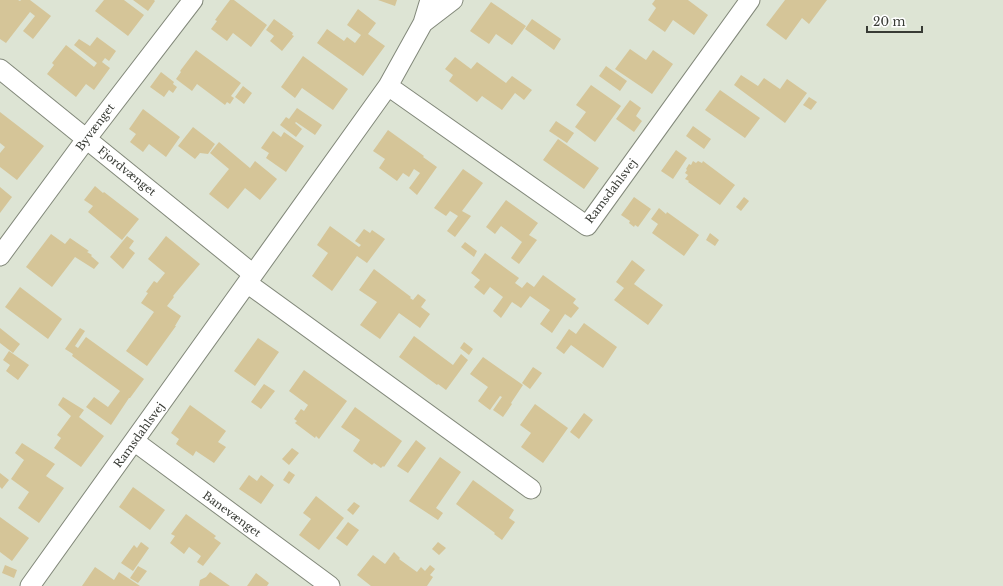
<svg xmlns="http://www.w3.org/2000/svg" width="1003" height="586" viewBox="0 0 1003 586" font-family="'Libre Baskerville',serif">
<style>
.building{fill:#d5c598}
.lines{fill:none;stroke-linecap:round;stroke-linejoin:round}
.street-casing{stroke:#82887a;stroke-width:21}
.street{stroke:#fff;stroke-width:19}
.labels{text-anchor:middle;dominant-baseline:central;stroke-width:3.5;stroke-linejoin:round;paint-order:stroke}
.street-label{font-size:11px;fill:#383b35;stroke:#fff}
</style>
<rect width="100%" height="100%" fill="#dde4d4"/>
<!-- building -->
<path class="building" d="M0 0H18L20 1 21 0H30L51 16 33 39 23 31 35 16 30 12 6 43 0 39Z
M104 0H124L144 15 128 36 95 11Z
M133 0H154L155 1 148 11Z
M230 0H234L267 25 251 47 233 33 227 41 211 29 217 21 215 20Z
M378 0H397L395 6Z
M655 0H688L708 15 694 35 673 20 665 32 648 20 656 8 652 4Z
M785 0H827L809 24 802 18 786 40 766 25Z
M491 2 526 26 512 45 496 34 489 44 470 31Z
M358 9 376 23 368 34 385 46 363 76 317 43 327 29 344 41 347 37 355 43 361 35 347 25Z
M274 19 293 33 292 35 294 36 282 51 270 41 274 36 266 30Z
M532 19 561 39 554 50 525 29Z
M97 37 116 51 109 61 105 58 102 62 110 68 94 90 86 84 76 97 47 74 54 65 52 63 66 45 94 67 97 63 74 45 79 39 90 46Z
M630 49 646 60 653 50 673 64 652 94 615 69Z
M196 50 241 83 231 96 234 98 230 104 227 102 225 105 197 84 192 91 176 79 181 72 180 71Z
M303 56 348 89 333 110 302 88 295 98 281 87Z
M455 57 471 69 477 62 506 83 512 76 532 90 524 100 515 93 502 110 482 96 477 102 449 81 453 75 445 69Z
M606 66 627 81 620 91 599 76Z
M161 72 174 82 173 84 177 87 173 93 169 90 164 97 150 87Z
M741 75 758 86 764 78 780 89 787 79 807 93 785 123 734 85Z
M591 85 621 106 595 142 575 127 586 112 576 105Z
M243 86 252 93 244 104 235 97Z
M720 90 760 118 745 138 705 110Z
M809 97 817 102 811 110 803 105Z
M630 100 641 108 636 116 642 121 634 132 616 119Z
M297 108 322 125 315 135 296 122 295 123 302 129 296 137 280 125 286 117 289 119Z
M143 109 180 137 166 157 149 144 143 152 130 142 136 134 129 129Z
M0 112 44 146 17 180 0 167V153L5 147 0 143Z
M556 121 574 133 567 143 549 131Z
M693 126 711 139 704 149 686 136Z
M193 127 215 144 208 154 200 153 195 159 178 146Z
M388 130 424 156 423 157 437 167 417 195 409 188 420 173 414 169 409 177 403 173 397 181 379 168 385 159 373 151Z
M273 131 281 137 284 132 304 146 286 172 266 158 269 153 261 148Z
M558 139 599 168 584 189 543 160Z
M219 142 250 168 255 161 277 179 260 200 245 188 228 209 209 194 229 169 210 153Z
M676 150 687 158 673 179 661 171Z
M693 161 696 163 698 161 702 163 703 161 735 185 720 205 688 182 689 181 685 179 688 175 685 173 687 170 686 169 689 164 691 165Z
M463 169 483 183 462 211 471 216 455 237 447 231 458 216 450 211 446 216 434 208Z
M95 186 103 193 104 192 139 219 122 240 88 212 93 206 84 200Z
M0 187 12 197 0 213Z
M634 197 651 209 638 227 635 225 634 227 629 223 630 221 621 215Z
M744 197 749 201 741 211 736 207Z
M506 200 538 223 529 235 537 240 519 264 511 258 522 242 501 226 495 234 486 227Z
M659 208 666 214 667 212 699 235 684 256 652 233 658 224 651 219Z
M330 226 359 247 361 245 355 241 364 229 370 233 372 230 385 239 367 263 357 256 332 291 312 276 328 253 317 245Z
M710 233 719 240 715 246 706 240Z
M51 234 65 244 70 238 89 251 87 252 92 255 91 256 99 263 94 269 75 257 52 287 26 267Z
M127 236 134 241 129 248 135 253 123 269 110 257Z
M166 236 200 264 173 296 174 297 167 306 181 316 175 326H176L147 366 126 351 154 312 141 303 148 293 146 292 154 281 157 283 165 273 148 259Z
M465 242 477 251 474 257 461 247Z
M485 253 519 278 515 283 522 288 527 282 534 287 543 275 576 299 573 303 579 308 571 318 565 314 552 333 540 324 550 310 530 296 521 308 512 302 501 318 493 311 503 297 490 287 484 295 474 287 480 280 471 273Z
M632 260 645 270 634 284 663 305 648 325 614 300 624 288 616 282Z
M374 269 411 297 410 298 413 300 418 294 426 300 421 307 430 314 420 328 399 313 380 339 360 325 377 302 359 290Z
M20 287 62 319 48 339 5 307Z
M584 323 617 347 603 368 571 345 564 354 556 348 569 329 576 334Z
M0 328 20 344 13 353 0 343Z
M80 328 85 331 75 346 78 348 86 337 144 379 130 398H129L111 425 86 407 94 397 108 407 120 391 72 356 73 354 65 349Z
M414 336 453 365 461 354 468 360 446 390 438 384 437 385 399 357Z
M258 338 279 352 255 386 234 371Z
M464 342 473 349 469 355 460 348Z
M9 351 29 365 18 380 6 371 10 365 3 360Z
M483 357 523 385 511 403 512 404 503 417 493 410 502 397 500 396 490 410 478 401 488 387 470 374Z
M533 367 542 373 530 389 522 383Z
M304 370 347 401 319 439 316 436 315 438 295 423 297 421 294 419 301 409 304 411 308 405 289 391Z
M264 384 275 391 261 409 251 402Z
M63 397 84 410 79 417 104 436 81 467 54 448 61 438 57 435 71 416 58 405Z
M535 404 568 428 543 463 521 447 531 433 520 425Z
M190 405 226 431 218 442 226 447 214 463 196 451 193 456 176 444 179 439 171 433Z
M355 407 402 441 384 467 383 466 381 468 374 463 372 465 353 451 360 440 341 427Z
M584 413 593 420 579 439 570 432Z
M416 440 426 448 408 473 397 466Z
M22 443 55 464 46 476 64 488 39 523 18 508 29 492 11 479 24 460 15 453Z
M292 448 299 453 289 465 282 459Z
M440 457 461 472 436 508 443 513 438 520 409 501Z
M289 471 295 475 289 484 283 480Z
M0 473 9 480 2 489 0 487Z
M249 475 257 481 261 475 274 485 261 504 239 489Z
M473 480 514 510 509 518 515 522 502 540 494 534 495 533 456 504Z
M133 487 165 510 150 530 119 507Z
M316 496 344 518 319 550 299 535 311 519 303 513Z
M354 502 360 506 353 515 347 510Z
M186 514 216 536 214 538 221 543 203 566 197 562 201 556 189 547 184 554 170 543 175 536 171 534Z
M0 517 29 538 12 561 0 552Z
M348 522 359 530 347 546 336 538Z
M141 542 149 548 133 571 121 563 134 545 137 548Z
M438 542 446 548 439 555 432 549Z
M394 552 400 558 399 559 417 572 421 567 425 571 430 565 435 569 430 575 433 577 427 586H371L357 575 373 555 385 564Z
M5 565 17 570 14 578 2 573Z
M138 566 147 571 138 583 130 578Z
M95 567 114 580 119 572 140 586H82Z
M210 572 230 586H199L200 580 206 577Z
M256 573 269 583 267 586H247Z"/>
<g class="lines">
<!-- street casing -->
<g class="street-casing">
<path id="street" d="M423 23 453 0
M0 69 253 274
M388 86 587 226 750 0
M0 256 87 138 193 0
M247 283 531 489
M134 441 330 586
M30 586 388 86 423 23 430 0"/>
</g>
<!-- street -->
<use href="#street" class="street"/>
</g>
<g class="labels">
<!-- street labels -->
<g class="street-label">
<text transform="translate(95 127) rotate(-53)">Byvænget</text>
<text transform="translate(127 171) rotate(39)">Fjordvænget</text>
<text transform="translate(611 191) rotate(-53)">Ramsdahlsvej</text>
<text transform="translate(139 435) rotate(-54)">Ramsdahlsvej</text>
<text transform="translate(232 514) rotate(36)">Banevænget</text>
</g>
</g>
<!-- scale -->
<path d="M867 26v6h55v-6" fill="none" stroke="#383b35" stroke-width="2"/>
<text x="873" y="26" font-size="12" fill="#383b35" stroke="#ffffff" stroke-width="3" paint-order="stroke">20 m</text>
</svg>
